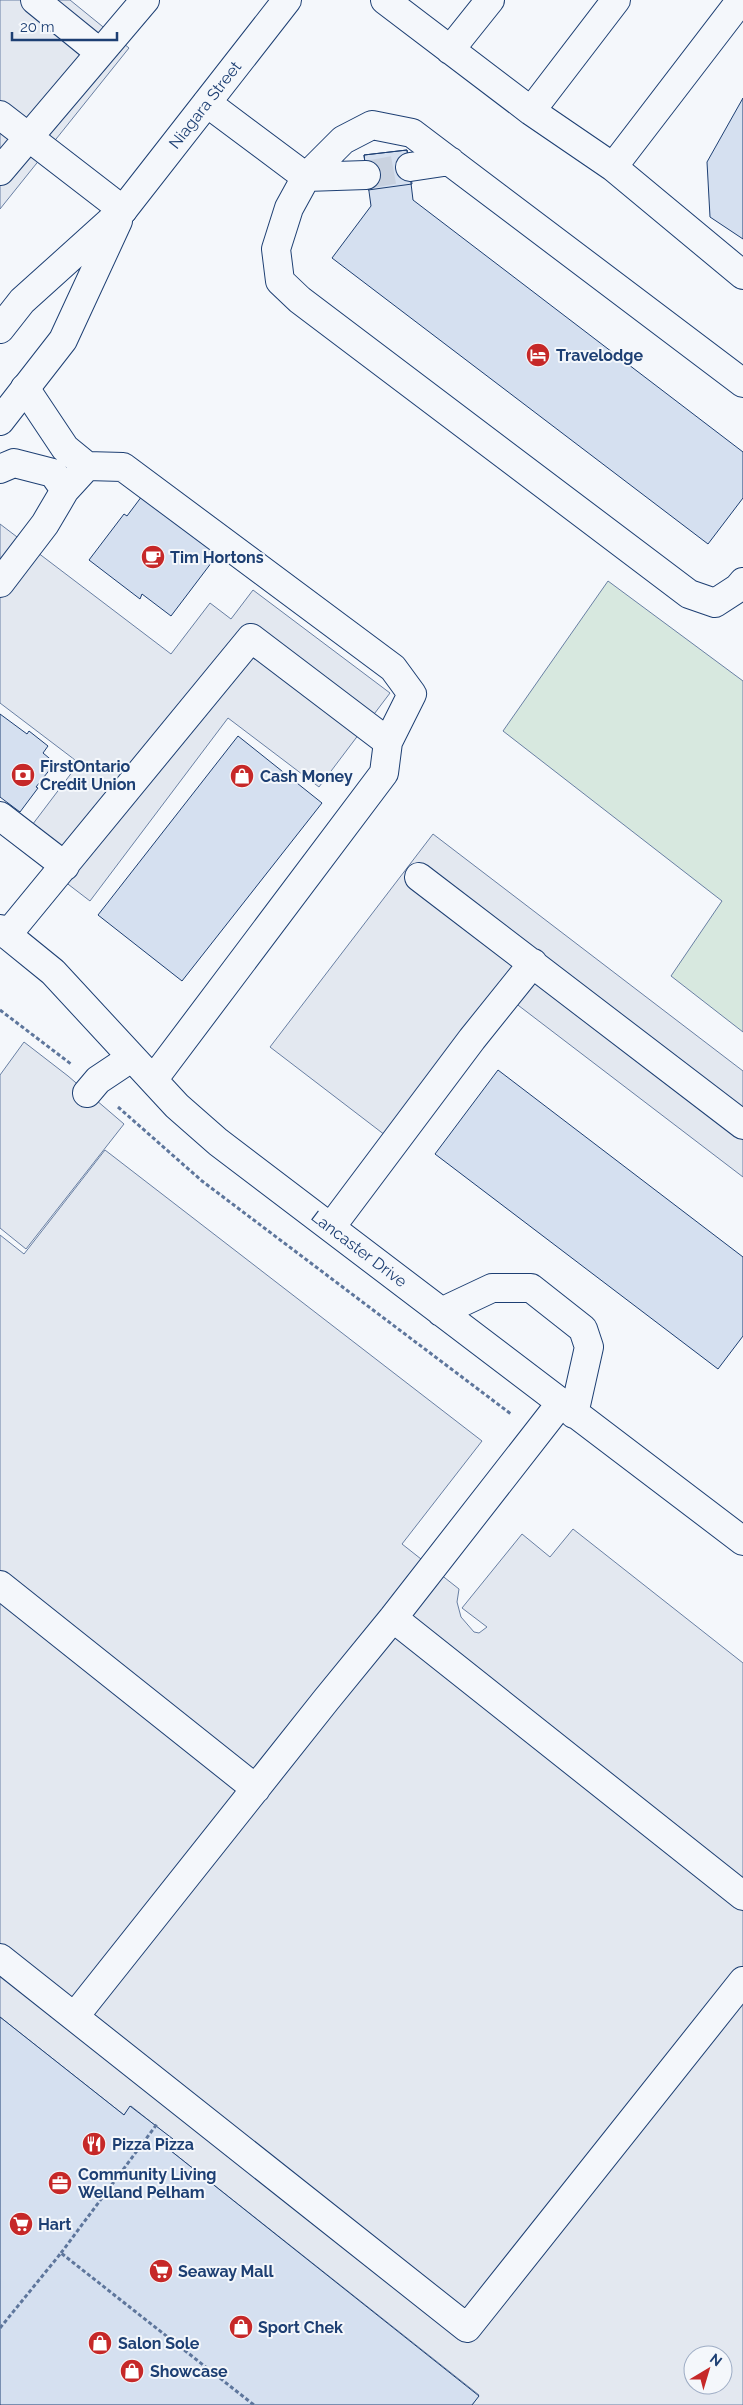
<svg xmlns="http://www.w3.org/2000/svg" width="743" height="2405" viewBox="0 0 743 2405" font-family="Raleway,sans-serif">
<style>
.green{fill:#d7e8df;stroke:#687fa3}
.parking{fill:#e3e8f0;stroke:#687fa3;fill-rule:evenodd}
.building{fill:#d5e0f0;stroke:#1d3f73}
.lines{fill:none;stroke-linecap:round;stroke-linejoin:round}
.minor-tunnel{stroke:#c9d2e0;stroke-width:28;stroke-dasharray:28 14;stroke-linecap:butt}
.minor-casing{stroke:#1d3f73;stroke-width:30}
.major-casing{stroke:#1d3f73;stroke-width:30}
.path{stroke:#5e769c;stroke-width:3;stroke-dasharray:4 2.5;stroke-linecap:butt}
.minor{stroke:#f4f7fb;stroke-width:28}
.major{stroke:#f4f7fb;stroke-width:28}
.labels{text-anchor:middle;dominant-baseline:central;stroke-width:4;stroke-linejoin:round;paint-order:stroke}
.street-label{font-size:16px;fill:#1d3f73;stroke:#f4f7fb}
.poi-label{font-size:16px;font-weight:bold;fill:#1d3f73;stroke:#f4f7fb;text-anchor:start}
</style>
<rect width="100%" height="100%" fill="#f4f7fb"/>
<!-- green -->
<path class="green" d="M608 581 743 681V1032L671 976 722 901 503 731Z"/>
<!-- parking -->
<path class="parking" d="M0 0H70L129 48 0 209Z
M0 524 171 654 210 603 231 619 253 590 390 693 319 787 228 718 90 901 17 845 79 763 0 703Z
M433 834 743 1071V1177L510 999 398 1145 270 1047Z
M24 1042 68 1076 124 1124 26 1249 0 1228V1075Z
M105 1150 482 1441 402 1544 459 1589 457 1602 461 1617 474 1632 479 1633 487 1627 462 1608 522 1534 550 1557 573 1529 743 1663V2405H472L479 2395 166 2147 172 2139 131 2106 124 2115 0 2017V1235L24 1254ZM693 2355H723V2385H693Z"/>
<!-- building -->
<path class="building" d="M743 98V239L710 217 707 162Z
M407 150 413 200 743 452V498L708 544 332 258 371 206 364 155Z
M407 150 412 184 368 190 364 155Z
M142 496 218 554 171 616 142 594 140 599 89 560 124 514 127 516Z
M0 714 27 734 29 731 48 746 43 753 55 763 36 787 38 788 20 812 0 797Z
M238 736 322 803 182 981 98 915Z
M498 1070 743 1257V1336L718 1369 435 1154Z
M0 2017 124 2115 130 2106 173 2139 166 2147 479 2396 472 2405H0Z"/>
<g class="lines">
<!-- minor-tunnel -->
<path class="minor-tunnel" d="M366 175 410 167"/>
<!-- minor casing -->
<g class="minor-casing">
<path id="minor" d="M35 0 99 52
M385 0 531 111 613 167 743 275
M450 50 490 0
M207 103 306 177 366 175
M531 111 616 0
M0 115 123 210
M410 167 450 161
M613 167 741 0
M0 171 145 0
M743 383 412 133 372 125 343 140 306 177 289 208 276 249 280 281 300 300 689 594 715 603 738 588 743 582
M25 388 65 448 87 466 123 467 393 668 412 694 388 742
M0 469 14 463 53 473 65 490
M0 583 45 524 65 490 87 466
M0 816 65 866
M419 877 743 1125
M0 929 53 972 177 1106 218 1142 743 1541
M7 935 251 638 388 742 384 773 153 1080
M87 1093 98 1080 131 1058
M331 1227 472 1039 533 963
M441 1312 492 1288H531L583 1329 589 1347 574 1414
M0 1585 256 1789
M393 1618 743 1896
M0 1958 467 2328 743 1981
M75 2016 326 1700 393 1618 560 1404"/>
</g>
<!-- major casing -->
<g class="major-casing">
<path id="major" d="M0 329 22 301 123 210 287 0
M0 421 63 340 118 221"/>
</g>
<!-- path -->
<path class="path" d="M0 1010 71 1064
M118 1107 202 1181 511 1414
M61 2253 157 2124
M0 2328 61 2253 254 2405"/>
<!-- minor -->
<use href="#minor" class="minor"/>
<!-- major -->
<use href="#major" class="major"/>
</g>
<!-- icons -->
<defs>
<g id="hotel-disc" transform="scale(1.25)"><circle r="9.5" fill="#c62828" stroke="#f4f7fb"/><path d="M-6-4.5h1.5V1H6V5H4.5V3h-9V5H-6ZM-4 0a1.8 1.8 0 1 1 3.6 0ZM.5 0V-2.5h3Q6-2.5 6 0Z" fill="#fff"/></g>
<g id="cafe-disc" transform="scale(1.25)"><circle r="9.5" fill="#c62828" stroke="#f4f7fb"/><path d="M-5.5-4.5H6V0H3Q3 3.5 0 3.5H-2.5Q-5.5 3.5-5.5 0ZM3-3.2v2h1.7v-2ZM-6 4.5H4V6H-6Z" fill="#fff"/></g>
<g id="bank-disc" transform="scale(1.25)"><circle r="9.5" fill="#c62828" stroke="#f4f7fb"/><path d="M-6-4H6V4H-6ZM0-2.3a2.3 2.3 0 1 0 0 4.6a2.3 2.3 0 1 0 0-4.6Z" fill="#fff"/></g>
<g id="shop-disc" transform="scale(1.25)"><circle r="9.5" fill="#c62828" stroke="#f4f7fb"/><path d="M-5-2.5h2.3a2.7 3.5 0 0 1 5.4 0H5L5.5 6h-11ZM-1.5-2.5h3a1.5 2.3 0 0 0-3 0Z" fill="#fff"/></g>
<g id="restaurant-disc" transform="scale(1.25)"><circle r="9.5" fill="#c62828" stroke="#f4f7fb"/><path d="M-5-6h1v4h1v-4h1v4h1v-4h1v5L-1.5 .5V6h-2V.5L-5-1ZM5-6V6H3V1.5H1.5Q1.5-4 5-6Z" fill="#fff"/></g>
<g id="office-disc" transform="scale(1.25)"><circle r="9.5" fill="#c62828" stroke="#f4f7fb"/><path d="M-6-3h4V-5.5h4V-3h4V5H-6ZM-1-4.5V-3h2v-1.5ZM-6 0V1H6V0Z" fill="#fff"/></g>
<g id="supermarket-disc" transform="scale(1.25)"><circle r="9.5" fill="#c62828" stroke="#f4f7fb"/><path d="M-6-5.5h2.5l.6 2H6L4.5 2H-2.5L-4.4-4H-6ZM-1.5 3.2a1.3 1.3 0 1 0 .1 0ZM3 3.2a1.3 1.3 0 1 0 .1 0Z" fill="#fff"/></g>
</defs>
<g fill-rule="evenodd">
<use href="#hotel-disc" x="538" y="355"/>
<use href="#cafe-disc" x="153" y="557"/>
<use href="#bank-disc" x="23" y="775"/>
<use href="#shop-disc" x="242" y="776"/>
<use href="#restaurant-disc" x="94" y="2144"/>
<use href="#office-disc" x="60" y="2183"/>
<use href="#supermarket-disc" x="21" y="2224"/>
<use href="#supermarket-disc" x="161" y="2271"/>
<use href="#shop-disc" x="241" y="2327"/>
<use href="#shop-disc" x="100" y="2343"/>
<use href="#shop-disc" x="132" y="2371"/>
</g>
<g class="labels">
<!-- street labels -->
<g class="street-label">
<text transform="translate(205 105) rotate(-52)">Niagara Street</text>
<text transform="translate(359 1249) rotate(37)">Lancaster Drive</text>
</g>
<!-- poi labels -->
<g class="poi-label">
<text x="556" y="355">Travelodge</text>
<text x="170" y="557">Tim Hortons</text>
<text x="40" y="766">FirstOntario<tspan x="40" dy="18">Credit Union</tspan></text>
<text x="260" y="776">Cash Money</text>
<text x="112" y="2144">Pizza Pizza</text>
<text x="78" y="2174">Community Living<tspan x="78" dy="18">Welland Pelham</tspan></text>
<text x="38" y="2224">Hart</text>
<text x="178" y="2271">Seaway Mall</text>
<text x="258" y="2327">Sport Chek</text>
<text x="118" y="2343">Salon Sole</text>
<text x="150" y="2371">Showcase</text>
</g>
</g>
<!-- north arrow -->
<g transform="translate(708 2370) rotate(38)"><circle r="24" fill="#f4f7fb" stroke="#9eadc5"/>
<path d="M0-4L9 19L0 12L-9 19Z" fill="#c62828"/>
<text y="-8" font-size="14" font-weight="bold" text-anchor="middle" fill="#1d3f73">N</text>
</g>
<!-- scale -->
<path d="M12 32v8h105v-8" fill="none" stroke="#1d3f73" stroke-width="2.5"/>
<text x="20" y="32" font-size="15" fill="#1d3f73" stroke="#f4f7fb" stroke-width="4" paint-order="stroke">20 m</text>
</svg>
